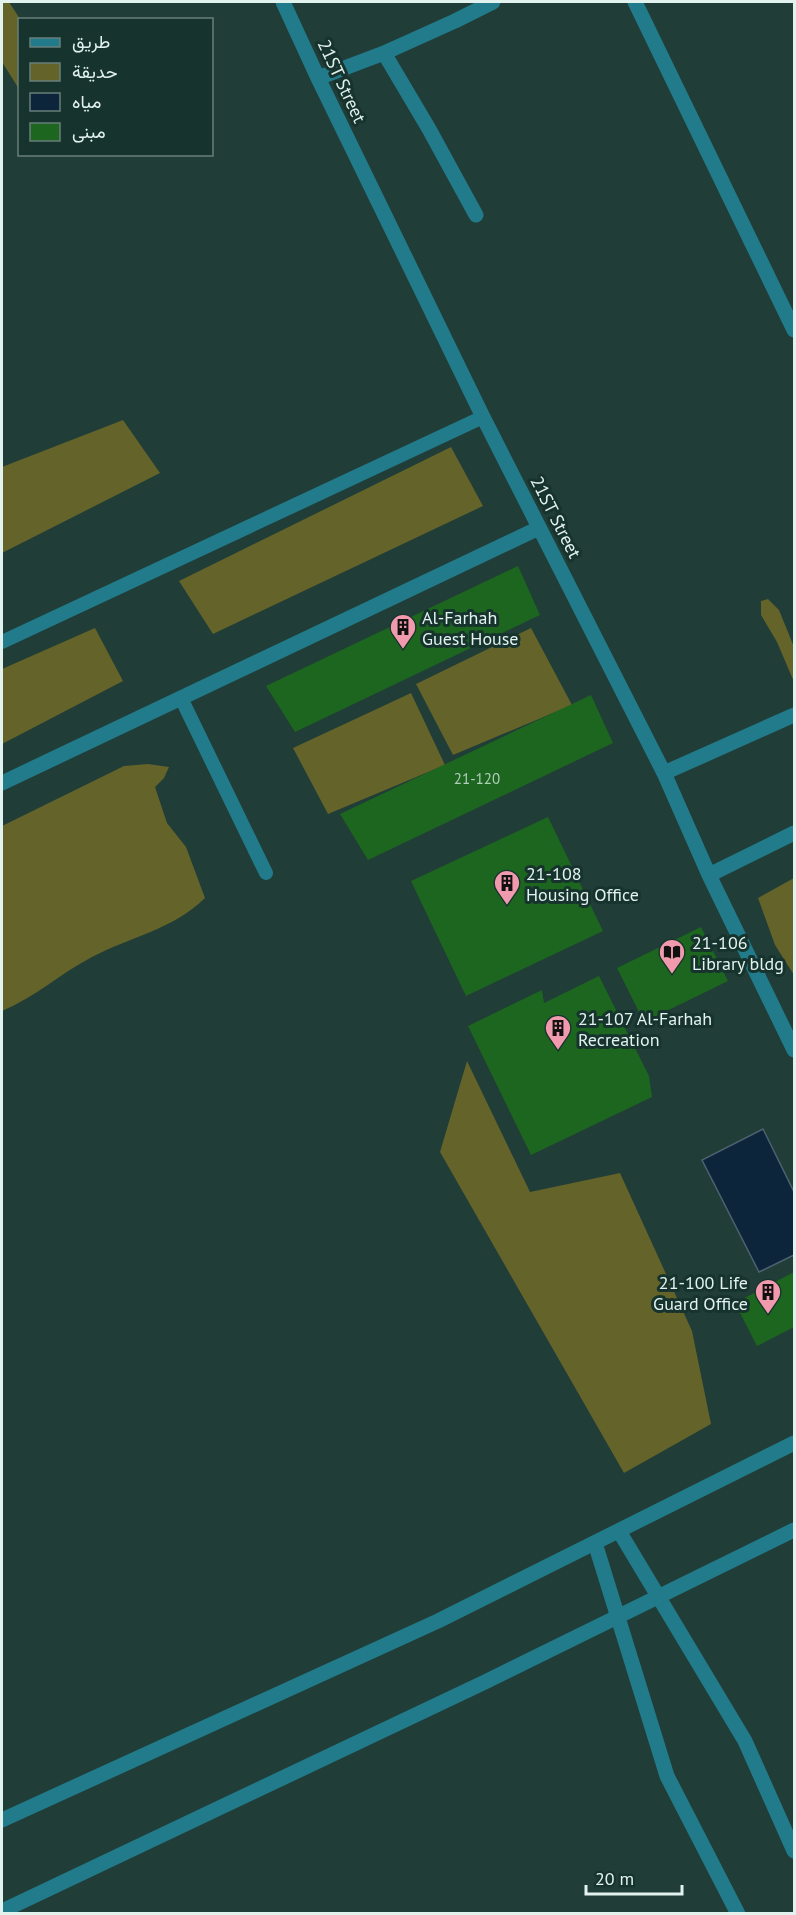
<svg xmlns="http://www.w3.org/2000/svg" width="796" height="1915" viewBox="0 0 796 1915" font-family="'PT Sans',Vazirmatn,sans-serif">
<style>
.green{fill:#63632a}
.water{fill:#0c253b;stroke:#4c6271;stroke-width:1.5}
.building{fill:#1d661f}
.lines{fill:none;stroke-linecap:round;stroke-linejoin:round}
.service{stroke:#217b8b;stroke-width:14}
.minor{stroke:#217b8b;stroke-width:15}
.tertiary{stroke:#217b8b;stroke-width:15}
.labels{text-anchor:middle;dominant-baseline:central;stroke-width:6;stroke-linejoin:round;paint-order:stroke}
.number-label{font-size:15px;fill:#b1cfba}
.street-label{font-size:18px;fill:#e2f2ee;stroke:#17332d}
.poi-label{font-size:18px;fill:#e2f2ee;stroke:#17332d;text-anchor:start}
</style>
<rect width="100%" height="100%" fill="#213d37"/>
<!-- green -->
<path class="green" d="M4 2H9L20 19 19 89 2 62V3Z
M123 420 160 473 2 553V467Z
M451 447 483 506 213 634 179 581Z
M768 599 779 610 794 647V682L777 642 761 615V601Z
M95 628 123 681 2 744V669Z
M531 628 572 705 453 755 416 684Z
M411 693 445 765 328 814 293 748Z
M148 764 169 767 164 778 155 787 167 823 186 847 205 898C174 929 130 937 92 957 61 973 34 998 2 1011V826L124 766Z
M794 878V975L775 945 758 898Z
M467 1061 530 1192 620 1173 692 1331 711 1424 624 1473 440 1152Z"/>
<!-- water -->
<path class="water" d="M763 1129 794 1192V1255L759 1272 702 1160Z"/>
<!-- building -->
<path class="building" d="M518 566 540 615 295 732 266 686Z
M591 695 613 743 368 860 340 814Z
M548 817 603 931 466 996 411 881Z
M701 927 728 981 644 1022 617 968Z
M599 976 649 1076 652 1097 531 1155 468 1026 542 990 544 1003Z
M794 1272V1327L757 1346 735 1303Z"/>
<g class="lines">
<!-- service -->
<path class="service" d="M2 642 483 417
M181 698 266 873"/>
<!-- minor -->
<path class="minor" d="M283 2 318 78 483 417 664 773 709 875 794 1050
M635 2 794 330
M384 53 455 21 493 2
M318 78 384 53 429 129 476 215
M664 773 794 715
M2 783 539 528
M709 875 794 833
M619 1531 745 1741 794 1851
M595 1543 667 1776 738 1914"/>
<!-- tertiary -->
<path class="tertiary" d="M2 1820 438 1621 794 1443
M2 1911 485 1682 794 1530"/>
</g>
<!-- icons -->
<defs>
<g id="building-pin" transform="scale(1.35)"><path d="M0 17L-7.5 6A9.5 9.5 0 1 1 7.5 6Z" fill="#f29aad" stroke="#17332d"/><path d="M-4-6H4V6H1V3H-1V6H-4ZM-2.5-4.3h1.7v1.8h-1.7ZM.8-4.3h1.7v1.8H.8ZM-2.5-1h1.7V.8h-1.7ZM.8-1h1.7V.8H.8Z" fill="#111"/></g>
<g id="library-pin" transform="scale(1.35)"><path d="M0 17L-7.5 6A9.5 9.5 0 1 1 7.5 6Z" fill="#f29aad" stroke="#17332d"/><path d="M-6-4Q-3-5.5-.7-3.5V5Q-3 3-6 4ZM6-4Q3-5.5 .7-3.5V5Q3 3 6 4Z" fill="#111"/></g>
</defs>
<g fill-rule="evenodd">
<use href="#building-pin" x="403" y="627"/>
<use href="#building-pin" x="507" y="883"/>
<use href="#library-pin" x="672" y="952"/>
<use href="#building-pin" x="558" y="1028"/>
<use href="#building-pin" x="768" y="1292"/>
</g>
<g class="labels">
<!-- number labels -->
<g class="number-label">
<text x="477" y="778">21-120</text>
</g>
<!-- street labels -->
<g class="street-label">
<text transform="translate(342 81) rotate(65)">21ST Street</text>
<text transform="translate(556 517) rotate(63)">21ST Street</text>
</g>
<!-- poi labels -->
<g class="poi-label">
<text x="422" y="617">Al-Farhah<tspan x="422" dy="21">Guest House</tspan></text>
<text x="526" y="873">21-108<tspan x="526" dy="21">Housing Office</tspan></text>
<text x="692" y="942">21-106<tspan x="692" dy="21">Library bldg</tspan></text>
<text x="578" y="1018">21-107 Al-Farhah<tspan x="578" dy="21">Recreation</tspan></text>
<text x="748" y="1282" text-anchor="end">21-100 Life<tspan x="748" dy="21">Guard Office</tspan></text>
</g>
</g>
<!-- border -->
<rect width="796" height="1915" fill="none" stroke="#e2f2ee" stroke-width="6"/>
<!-- legend -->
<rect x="18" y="18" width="195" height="138" fill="#17332d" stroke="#687f7a" stroke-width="1.5"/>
<rect x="30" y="38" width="30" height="9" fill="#217b8b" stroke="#687f7a" stroke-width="1.5"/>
<text x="72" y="48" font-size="18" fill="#e2f2ee">طريق</text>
<rect x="30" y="63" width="30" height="18" fill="#63632a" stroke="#687f7a" stroke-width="1.5"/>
<text x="72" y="78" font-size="18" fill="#e2f2ee">حديقة</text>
<rect x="30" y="93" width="30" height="18" fill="#0c253b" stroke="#687f7a" stroke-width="1.5"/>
<text x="72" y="108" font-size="18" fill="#e2f2ee">مياه</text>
<rect x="30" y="123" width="30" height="18" fill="#1d661f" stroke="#687f7a" stroke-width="1.5"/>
<text x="72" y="138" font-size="18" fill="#e2f2ee">مبنى</text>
<!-- scale -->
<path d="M586 1885v9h96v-9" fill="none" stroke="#e2f2ee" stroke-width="3"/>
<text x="595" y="1885" font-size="18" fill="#e2f2ee" stroke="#17332d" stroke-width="4.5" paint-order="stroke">20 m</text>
</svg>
